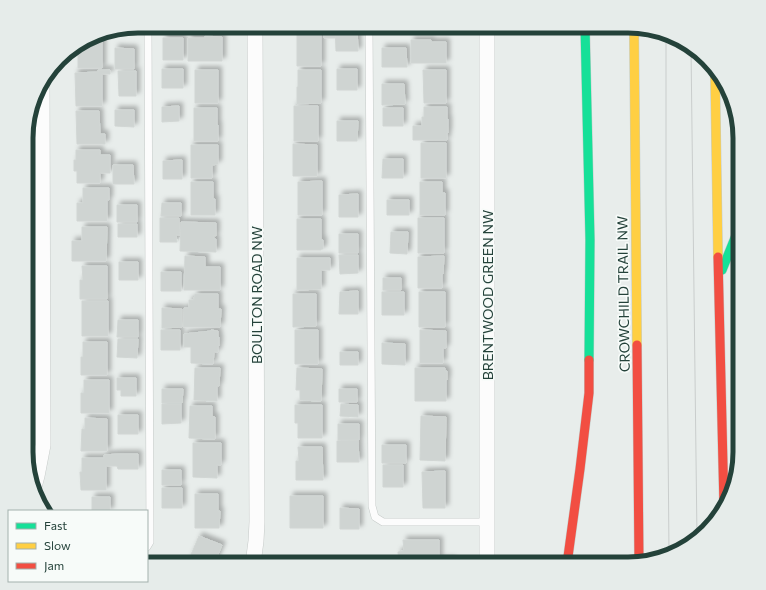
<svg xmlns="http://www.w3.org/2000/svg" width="766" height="590" viewBox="0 0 766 590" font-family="Commissioner,sans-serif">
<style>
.building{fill:#cfd4d2;stroke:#d1d6d4;filter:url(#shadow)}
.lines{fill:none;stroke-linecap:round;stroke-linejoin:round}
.lane-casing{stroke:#c5cac8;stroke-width:8}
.street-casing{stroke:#c5cac8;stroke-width:16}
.fast-casing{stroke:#c3ccc9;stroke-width:10}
.slow-casing{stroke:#c3ccc9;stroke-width:10}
.jam-casing{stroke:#c3ccc9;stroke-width:10}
.lane{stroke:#fcfcfc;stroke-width:7}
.street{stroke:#fcfcfc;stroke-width:15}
.fast{stroke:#16e098;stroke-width:9}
.slow{stroke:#ffcf43;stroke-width:9}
.jam{stroke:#f24e42;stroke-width:9}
.tram{stroke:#c9cdcc;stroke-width:1}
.labels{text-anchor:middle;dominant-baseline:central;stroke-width:3.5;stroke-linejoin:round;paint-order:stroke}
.street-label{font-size:14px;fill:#24423a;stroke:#f7fbf9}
.rim{fill:none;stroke:#24423a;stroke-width:5}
</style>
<defs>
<filter id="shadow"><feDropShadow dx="3.5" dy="-3.5" stdDeviation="2" flood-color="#0004"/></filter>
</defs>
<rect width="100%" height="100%" fill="#e8edeb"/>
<!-- building -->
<path class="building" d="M324 26H335L336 38H324Z
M335 27H357L358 51H336Z
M297 34H321V66H297Z
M95 36H102V68H78V46H80V44Z
M205 36 222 37V61H188V38H205Z
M163 38H183V60H163Z
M411 40H431V42H446V63H411Z
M115 48 134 49V69H115Z
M382 48H406L407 67H382Z
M162 69H183V88H162Z
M337 69H357V90H337Z
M98 70H110V74H102V106H76L75 73 98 72Z
M195 70H218V103H195Z
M298 70H321V103L297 104V87H298Z
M423 70H446V103H424Z
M118 71H136V96H119Z
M382 84H404L405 104 382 105Z
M179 106V121L162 122V107Z
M294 106H318V141H294Z
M424 107H447V119H448V133H447V140H413V126H422V117H424Z
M194 108H217V125H218V141H194Z
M383 108H403V126H383Z
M115 110H134V127L115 126Z
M76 111H99L100 134H105V144H77Z
M337 121H358L357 141H337Z
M421 143H446V178H421Z
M293 144 317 145V176H293Z
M191 145H218V164L212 165V178H191Z
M76 150H100V155H110V173H100V183H77V171H74V160H76Z
M383 159H403V178H382Z
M182 160V179H163V161Z
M113 165H133L134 184H113Z
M322 181V215H298V182Z
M191 182H213V199H215V215H191Z
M420 182H442V193H445V215H420Z
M83 188H109V200H107V221H77V203H83Z
M358 194V217H339V195Z
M387 200H409V215H387Z
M162 203H181V216H161Z
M117 205H137V222H117Z
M160 218H179L180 235H176L177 242H160Z
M418 218H444V253H418Z
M297 219H321V240H323V249H321V250H297Z
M181 222 216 223V236L214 235V239H216V252L180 251Z
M118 224H137V237H118Z
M82 227H107L106 261H72V241H82Z
M391 232H408L407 254 390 253Z
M339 234H358V253H339Z
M339 255H358V273L340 274Z
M185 256 205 257V267H220V290H184Z
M444 256 443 274H442V288H418V257Z
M297 258H330V270H321V289L297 290Z
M119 262H138V280H119Z
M82 266H107V299H80V280H83Z
M161 272H181V291H161Z
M383 278H401V290H383Z
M358 291V314H339L340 292Z
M382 292H404V315H382Z
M419 292H445V327H419Z
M195 294H218V309H221L220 327H183L184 308H189V300H194Z
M293 294H316V326L293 327Z
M82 301H108V336H82Z
M162 308 182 309V327L162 328Z
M118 320H138V337H117Z
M161 330H180V350H161Z
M211 330 218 331V337H219V346H218V352H214L213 364 191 363V347H184V334L211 331Z
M295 330H318V364H295Z
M420 330 446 331V348H443V363H420Z
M118 339H138L137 358 117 357Z
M83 342H107V375H81V357H83Z
M382 343 405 344V365L382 364Z
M340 352H358V365H340Z
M195 368H220L219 386H217V401L194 400Z
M297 368 322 369 321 401 300 400V390H296Z
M415 368H445V371H447V380H446V401H415Z
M117 378H136V396H121V390H117Z
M84 380H109V413H81V393H84Z
M162 389H183L182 403H162Z
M339 389H357V402H339Z
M162 404H181V423L162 424Z
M341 404 358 405V417L340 416Z
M295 405H322V438H298V423H295Z
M190 406H212V416L215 417V439L189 438Z
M118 415H138V434H118Z
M421 416 446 417 445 461 420 460Z
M85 418 107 419V451H81L82 429H85Z
M338 424H359V440H338Z
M358 440 359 462H337V441Z
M193 443H221V465H217V478L193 477Z
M382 445H406V463H382Z
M298 447H322L323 480H296V461H299Z
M118 454H138V469H118L117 466H106V490H81L80 472H82V458H104V455Z
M383 465H403V487H383Z
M162 470H181V485H162Z
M445 471V508H423L422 472Z
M162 488H182V508H162Z
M195 494H218V511H220L219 528H195Z
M290 496H323V528H290Z
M92 497H110V511H92Z
M340 508 359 509V529H340Z
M199 536 222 545 214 564H187Z
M403 540H439V560H452V564H399L398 552 404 551Z"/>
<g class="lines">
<!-- lane casing -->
<g class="lane-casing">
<path id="lane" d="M369 26 372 506 375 517 383 522H487
M147 547 150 542 148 26"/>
</g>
<!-- street casing -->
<g class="street-casing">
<path id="street" d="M487 26V564
M34 487 37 476 43 445 42 81
M253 564 256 541 257 522 255 26"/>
</g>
<!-- fast casing -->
<g class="fast-casing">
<path id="fast" d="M585 26 590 240 589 360
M722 270 737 233 740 157"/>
</g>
<!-- slow casing -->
<g class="slow-casing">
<path id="slow" d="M634 26 637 345
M715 71 718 257"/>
</g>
<!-- jam casing -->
<g class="jam-casing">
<path id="jam" d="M718 257 724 507
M637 345 639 562
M567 564 580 469 589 393V360"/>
</g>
<!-- lane -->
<use href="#lane" class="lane"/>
<!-- street -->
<use href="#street" class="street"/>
<!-- fast -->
<use href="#fast" class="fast"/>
<!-- slow -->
<use href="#slow" class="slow"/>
<!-- jam -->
<use href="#jam" class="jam"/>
<!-- tram -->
<path class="tram" d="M666 33V199L669 555
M691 47 697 538"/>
</g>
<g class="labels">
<!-- street labels -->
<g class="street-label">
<text transform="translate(623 294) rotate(-91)">CROWCHILD TRAIL NW</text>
<text transform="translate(256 295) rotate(-90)">BOULTON ROAD NW</text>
<text transform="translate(487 295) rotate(-90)">BRENTWOOD GREEN NW</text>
</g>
</g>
<!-- crop -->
<path d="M0 0H766V590H0ZM138 33H628A105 105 0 0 1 733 138V452A105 105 0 0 1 628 557H138A105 105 0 0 1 33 452V138A105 105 0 0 1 138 33Z" fill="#e6ecea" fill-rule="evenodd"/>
<path class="rim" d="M138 33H628A105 105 0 0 1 733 138V452A105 105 0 0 1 628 557H138A105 105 0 0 1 33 452V138A105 105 0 0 1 138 33Z"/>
<!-- legend -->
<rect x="8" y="510" width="140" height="72" fill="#f7fbf9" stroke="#a3b1ad"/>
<rect x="16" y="523" width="20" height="6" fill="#16e098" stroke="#a3b1ad"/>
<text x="44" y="530" font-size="12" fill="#24423a">Fast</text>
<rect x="16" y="543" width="20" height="6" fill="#ffcf43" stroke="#a3b1ad"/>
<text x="44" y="550" font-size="12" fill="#24423a">Slow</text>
<rect x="16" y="563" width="20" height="6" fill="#f24e42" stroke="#a3b1ad"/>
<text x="44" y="570" font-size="12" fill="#24423a">Jam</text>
</svg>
